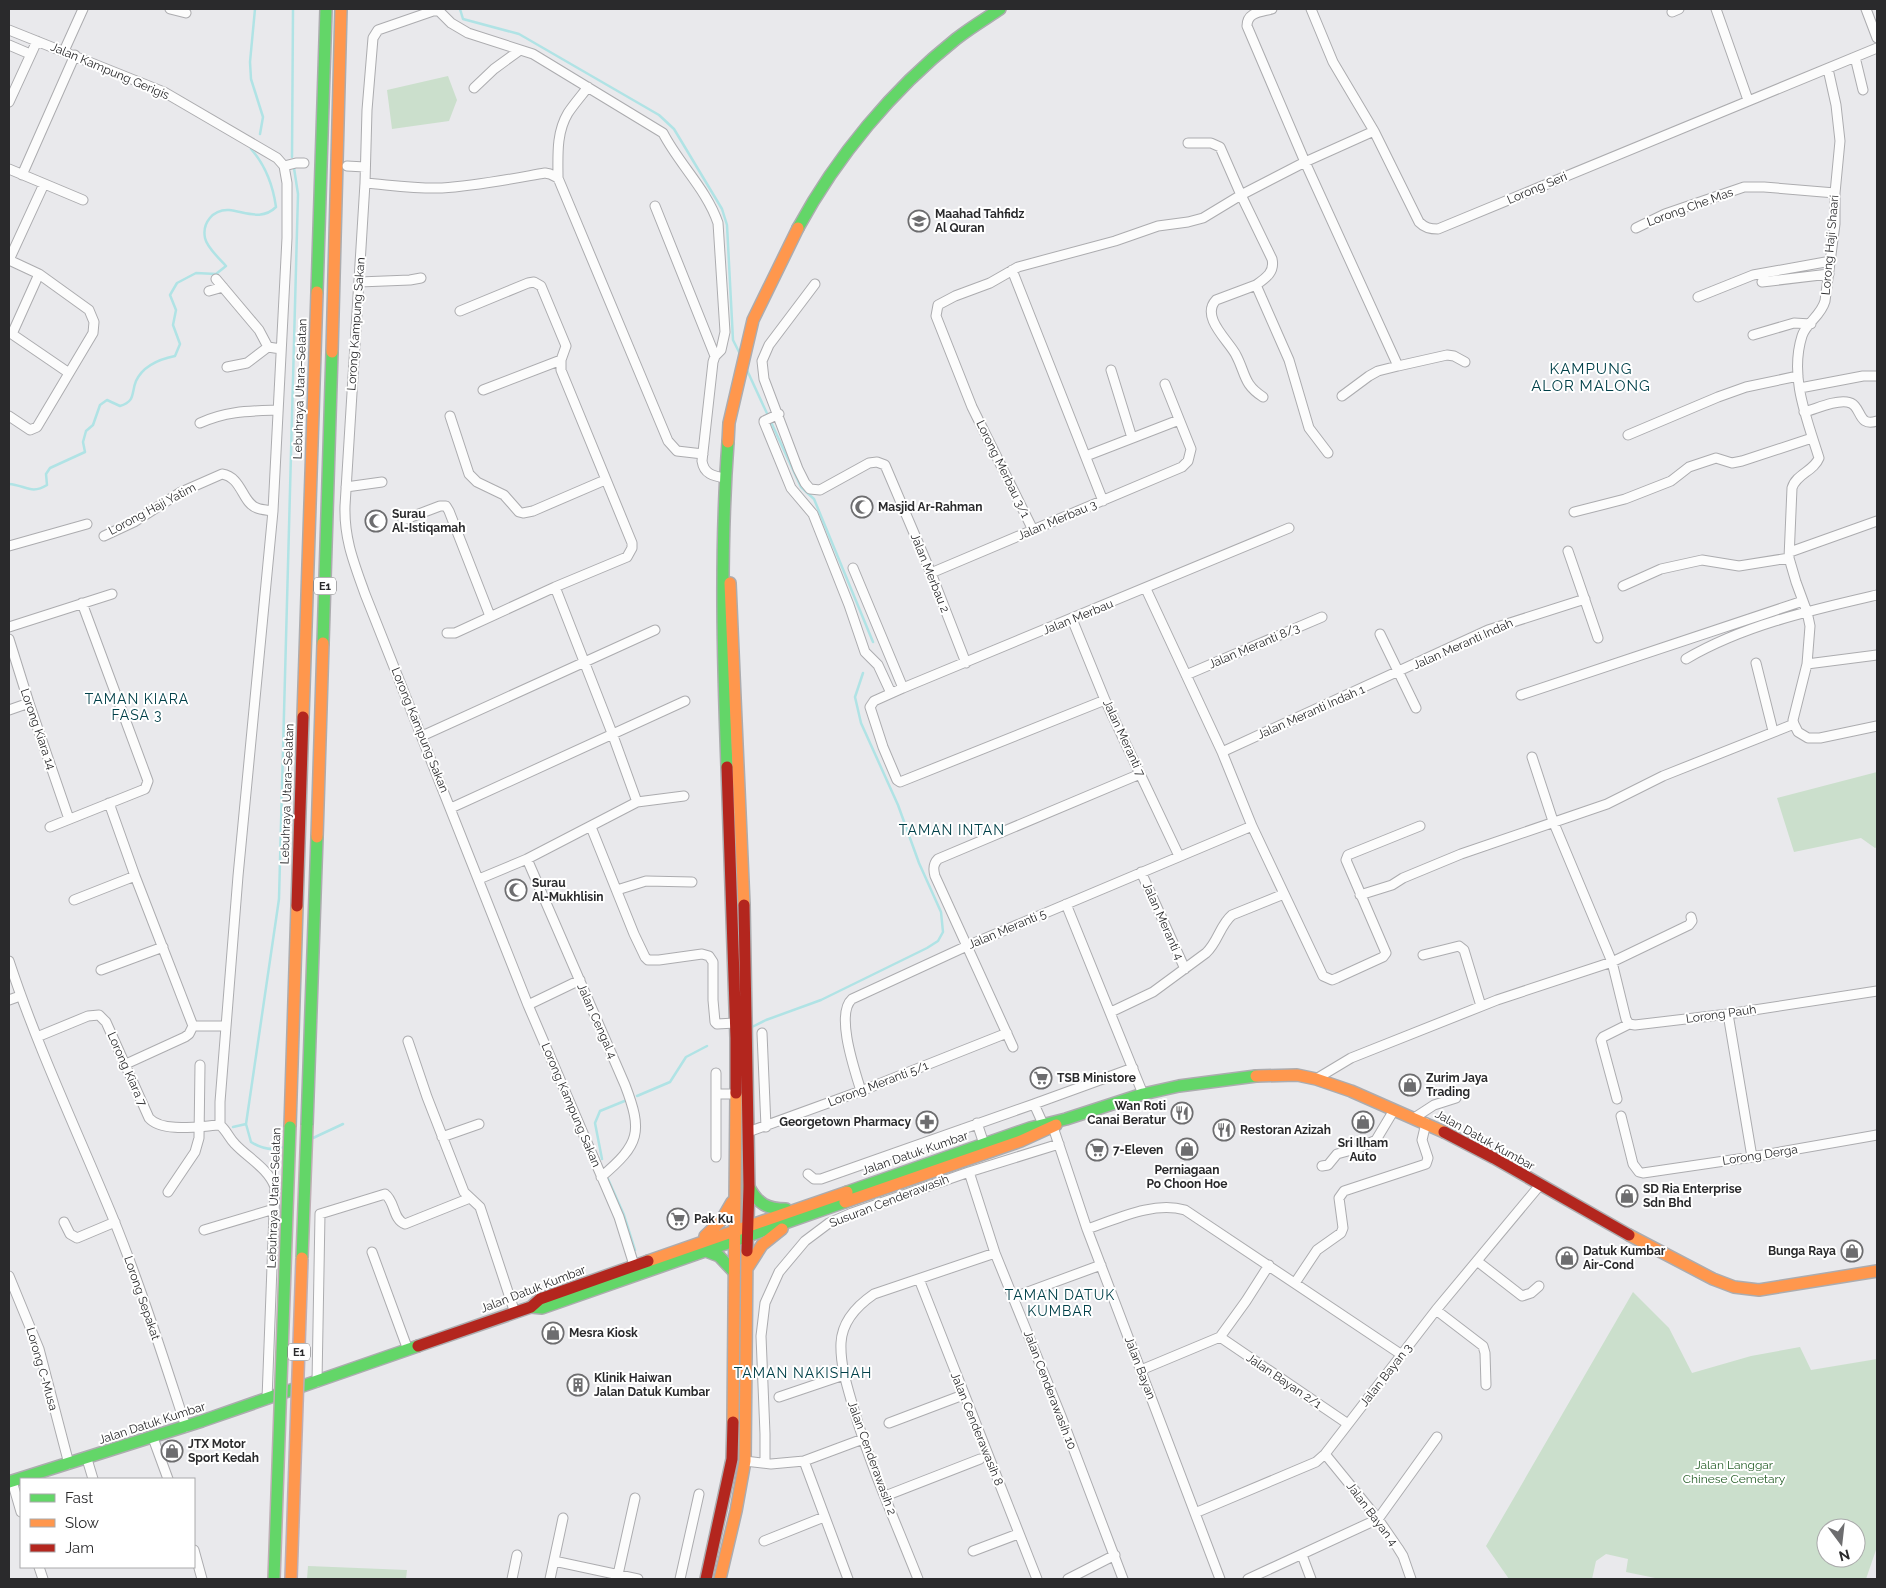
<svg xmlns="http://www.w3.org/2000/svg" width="1886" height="1588" viewBox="0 0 1886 1588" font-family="Raleway,sans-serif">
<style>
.green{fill:#cbdfcc;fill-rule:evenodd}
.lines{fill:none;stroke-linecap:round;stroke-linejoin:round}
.stream{stroke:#b0e3e5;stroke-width:2.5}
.street-casing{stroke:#acacaf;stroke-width:11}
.fast-casing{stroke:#acacaf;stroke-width:14}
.slow-casing{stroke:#acacaf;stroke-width:14}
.jam-casing{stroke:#acacaf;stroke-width:14}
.street{stroke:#fcfcfc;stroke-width:9}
.fast{stroke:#63d668;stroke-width:11}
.slow{stroke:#ff974d;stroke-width:11}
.jam{stroke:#b3261e;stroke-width:11}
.fast-bridge-casing{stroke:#beaeb4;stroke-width:14;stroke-linecap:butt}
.slow-bridge-casing{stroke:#beaeb4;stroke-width:14;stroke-linecap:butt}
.fast-bridge{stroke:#63d668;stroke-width:11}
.slow-bridge{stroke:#ff974d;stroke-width:11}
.labels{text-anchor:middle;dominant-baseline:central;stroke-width:4;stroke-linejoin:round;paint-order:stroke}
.shield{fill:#fff;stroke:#6a6a6b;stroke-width:1}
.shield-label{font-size:11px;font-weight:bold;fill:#2a2a2c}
.street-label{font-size:12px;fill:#2a2a2c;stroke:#fff}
.poi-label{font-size:12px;font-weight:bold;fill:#2a2a2c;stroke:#fff;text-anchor:start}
.park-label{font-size:12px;fill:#28602a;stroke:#fff}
.neighbourhood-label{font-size:14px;letter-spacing:1px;fill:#004049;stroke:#fff}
.quarter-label{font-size:15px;letter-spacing:1px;fill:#004049;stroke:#fff}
</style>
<rect width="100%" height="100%" fill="#e9e9ec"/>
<!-- green -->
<path class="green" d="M448 76 457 100 449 121 392 129 387 90Z
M1877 772V847L1875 848 1861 838 1794 852 1777 798Z
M1633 1292 1669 1328 1692 1373 1751 1356 1800 1347 1811 1370 1877 1359V1547L1866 1579H1660L1626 1572 1628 1559 1606 1554 1596 1561 1592 1579H1509L1486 1546ZM1826 1528H1856V1558H1826Z
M308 1566 407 1570 406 1579H307Z"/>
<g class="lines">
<!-- stream -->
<path class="stream" d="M255 9 250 62 251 79 263 117 260 134
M460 9 463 19 519 34 659 115 674 129 722 209 727 225 733 340 740 354
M292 157 293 9
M746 368 801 487 814 499 873 642
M9 484C25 485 31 495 47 485L46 474 50 468 85 452 83 442 86 431 93 425 100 405 107 400 120 406C136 401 131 393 136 381 143 366 160 359 175 356L180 344 173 325 176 310 170 295 177 283 196 273 216 274 226 266C220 259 207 248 205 238 202 223 213 209 229 210 246 212 262 221 276 207 273 186 266 166 251 149
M752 1027 766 1020 821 1000 927 948 938 941 943 932 941 912 919 863 898 805 861 723 855 697 863 673
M637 1096 670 1082 686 1057 707 1046
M233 1127 246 1124
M313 1138 343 1124
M284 1147C272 1151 262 1149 251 1142L246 1124 279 899 298 194 294 168
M602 1159 595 1123 600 1111 627 1100
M608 1179 624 1215 635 1250"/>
<!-- street casing -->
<g class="street-casing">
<path id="street" d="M170 9 186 13
M1272 9C1261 12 1247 12 1247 26L1305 162 1398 366 1447 355 1454 356 1465 362
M1311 9 1333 62 1374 131 1419 222C1425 228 1430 229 1438 229L1877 48
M1716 9 1748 100
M1866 9 1877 38
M1672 12 1679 9
M9 30 164 92 277 158 284 166 287 183V238L273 511 238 876 220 1102V1125C227 1131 229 1138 235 1144 248 1158 268 1168 275 1187L267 1399
M9 45 30 54
M64 51 83 9
M1855 57 1863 90
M1828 69 1836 105 1840 141 1835 193V224L1825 301C1821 316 1806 323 1802 336 1789 377 1807 419 1819 458 1814 471 1796 474 1792 488L1789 558 1796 582 1807 612 1810 626 1807 664 1793 720 1794 724 1798 732 1808 738H1820L1877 726
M474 88 494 69 520 50
M9 102 37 41
M1188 143H1211L1220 147 1241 195 1272 259C1275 272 1266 278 1256 285L1289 360 1309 428 1328 453
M284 166 296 163H304
M347 166 365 167
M9 169 83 200
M22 175 75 55
M558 178C558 156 556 133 568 113 574 104 581 96 588 87
M365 183C390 185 416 189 442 188 476 186 511 179 545 173L550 174 558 178 668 441 677 451 703 454
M655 206 715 356
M1636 228 1665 214 1744 187H1764L1835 193
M9 260 39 274 89 310 94 322 93 333 37 427 30 430 9 416
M9 260 44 184
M1012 270 1103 501
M216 279 259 330 268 347 281 349
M359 282 410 280 421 278
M1762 282 1829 274
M815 284 769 345 762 361 764 379 798 469 805 483 810 489 820 490 869 463 877 462 885 465 931 573 966 663
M1256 285 1216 300C1200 317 1229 341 1236 355 1246 374 1243 384 1263 397
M209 291 223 287
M1698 297 1753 275 1831 261
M9 332 69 373
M12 334 39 274
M1753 335 1794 323 1811 324
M227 367 247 363 268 347
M1111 370 1132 438
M1800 388 1863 376H1877
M483 390 561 360
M1342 396 1369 376 1378 371 1398 366
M1804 412C1816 409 1834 400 1847 402 1863 404 1856 428 1877 421
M779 414 764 421V422L791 488 813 514 849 605 865 652 878 665 891 693
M450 416 469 474 477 482 504 495 519 512 523 513 533 511 605 480
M200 423C226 411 249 411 277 410
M1628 435 1718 397 1746 387 1798 376
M1086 456 1179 420
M346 487 382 482
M1574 512 1625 499 1671 481 1689 467 1716 458 1732 463 1742 461 1812 438
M403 527V520L440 506H446L449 511 490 616
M1033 530 972 407 936 316 938 305 955 296 990 283 1018 267 1115 241 1158 226 1188 222 1203 218 1241 195 1305 162 1374 131
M104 536 134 522 181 492 222 474C242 477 242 503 257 508 261 510 268 510 273 511
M9 546 87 524
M1568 551 1598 638
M1790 552 1877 521
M853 568 903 688
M931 573 1182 467 1188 461 1191 449 1165 384
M1623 586 1661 569 1702 560 1739 566 1789 558
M555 587 612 733 637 802
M1146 589 1222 752 1252 826 1323 976 1332 980 1337 978 1383 957 1386 953 1346 860 1348 855 1420 826
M1072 619 1105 700 1179 856
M9 627 112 594
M447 633H455L555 587 627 557 632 548V543L561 370V360L566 346 541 286 534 282 528 283 460 311
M1380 634 1416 708
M9 639 29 703 69 819
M1686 659C1744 625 1812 610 1877 595
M1756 663 1773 731
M1807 664 1877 655
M1186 675 1322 617
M1521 695 1803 601
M1105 700 900 782 897 780 883 747 870 707 874 701 903 688 1289 528
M9 710 29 703
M422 736 655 630
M1222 752 1488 630 1585 599
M1532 757 1553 821 1612 962 1626 1019 1629 1024 1635 1025 1728 1014 1877 991
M109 803 135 876 193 1026 189 1034 185 1037 126 1064
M451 808 685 701
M50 827 145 789 148 781 82 603
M591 827 634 934 645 957 648 960H659L702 954 709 956 713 962V1000L715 1022 717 1024 735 1023
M527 859 625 1085C643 1132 640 1144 601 1177
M1141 872 1185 969
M479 879 527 859 637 802 684 796
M617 890 646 881 692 882
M1360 895 1392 885 1403 878 1461 854 1607 804 1663 776 1794 724
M74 900 135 876
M1066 904 1143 1094
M1423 955 1459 946 1464 950 1481 1006
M9 961C38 1049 78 1133 113 1218 141 1287 163 1357 186 1427
M101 970 163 947
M9 1000 20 996
M528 1005 580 980
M1111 1012 1153 992 1206 953C1218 942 1220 925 1232 915L1284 894
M1728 1014 1752 1157
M193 1026H226
M762 1033 766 1127
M37 1037 88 1016 99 1015 106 1022 149 1118C162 1133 201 1126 220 1125
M408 1041 427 1097 464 1192 480 1207 515 1313
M1013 1047 935 876C933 869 933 864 938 859L1140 774
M716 1073V1157
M1316 1079 1351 1058 1497 1000 1612 962 1689 925 1692 921 1691 917
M861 1091C855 1071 835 1014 852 999L967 946 1252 826
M716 1094H735
M1617 1099 1601 1040 1603 1037 1629 1024
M1621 1116 1633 1164 1639 1172 1643 1173 1752 1157 1877 1135
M1414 1118 1434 1105 1456 1098
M977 1123 984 1144
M1043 1124 1034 1104 1133 1068
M1053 1127 1087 1229 1220 1579
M748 1132 861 1091 1007 1033
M442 1137 479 1124
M1322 1166 1328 1165 1337 1154 1359 1148 1376 1140 1394 1110
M969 1172 995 1253 1061 1416 1123 1579
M808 1174 814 1179H821L1034 1104
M168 1192 195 1152 199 1138 200 1065
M64 1222 70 1234 77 1238 115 1222
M1087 1229C1117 1219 1153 1201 1185 1210L1402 1355
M204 1230 274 1209
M372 1252 408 1350
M1477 1261 1522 1296 1531 1293 1539 1286
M634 1265 619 1217 528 1005 365 594C354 563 344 539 345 506L365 183 367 110 373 38 378 30 433 11H439L451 23 468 33 533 54 663 133C679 164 707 190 718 223L725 332 721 350 715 356 713 362 702 461C704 474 713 476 725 478
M9 1276 39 1349 69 1464
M919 1279 1037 1579
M1295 1283 1317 1250 1341 1233 1343 1228 1339 1198 1344 1191 1426 1164 1428 1158 1422 1140 1426 1123
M1014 1297 1101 1265
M1436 1310 1483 1346 1485 1353 1486 1385
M1220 1337 1348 1424
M1141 1370 1220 1337 1246 1301 1269 1265
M317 1382 320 1214 385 1194C395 1201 393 1220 405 1224L470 1198
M779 1397 844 1375
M889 1423 963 1395
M153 1438 168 1479
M1325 1454 1378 1519 1398 1548 1403 1556 1411 1579
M87 1459 93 1479
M745 1461 771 1464 804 1461 863 1439
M804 1461 848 1579
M765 1463V1434L761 1336 765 1303 779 1272 805 1241 829 1223 852 1213 969 1172 1059 1144
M12 1481 21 1512
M885 1496 980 1459
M1195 1513 1316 1462 1325 1454 1436 1310 1540 1185
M764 1541 824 1517
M194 1550 202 1579
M973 1551 1018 1534
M1302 1555 1311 1579
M554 1561 638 1579
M39 1567 43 1579
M512 1579 517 1555
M550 1579 563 1518
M617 1579 635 1498
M680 1579 699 1494
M918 1579C896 1523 871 1468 854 1410 848 1389 840 1366 841 1343 842 1321 858 1305 874 1294L995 1253
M1068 1579 1115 1555
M1248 1579 1378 1519 1437 1437"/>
</g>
<!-- fast casing -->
<g class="fast-casing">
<path id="fast" d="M798 228C837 156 892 90 956 39 970 28 985 19 1000 9
M317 292 326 9
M323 643 332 352
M727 767C723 658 720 550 728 442
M307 1125 317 837
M749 1187C758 1204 767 1209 786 1209
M847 1192 1030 1128 1066 1119 1143 1094 1179 1086 1256 1076
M706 1251 719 1256 734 1272
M531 1307 542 1308 845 1202
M9 1482 202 1421 418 1346"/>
</g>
<!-- slow casing -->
<g class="slow-casing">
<path id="slow" d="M332 352 341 9
M728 442 729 423 753 320 798 228
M730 583 744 905
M303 717 317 292
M317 837 323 643
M1256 1076 1297 1075 1316 1079 1351 1091 1444 1132
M290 1127 297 906
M845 1202 1021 1141 1056 1125
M1629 1235 1713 1279 1734 1287 1759 1290 1877 1271
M705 1236 721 1221 732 1202
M648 1261 847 1192
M748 1267 762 1245 782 1229
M733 1422 736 1093
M720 1579 736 1511 745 1461 747 1251"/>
</g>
<!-- jam casing -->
<g class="jam-casing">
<path id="jam" d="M727 767 736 1038V1093
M744 905 749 1187 747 1251
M297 906 303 717
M1444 1132 1494 1158 1629 1235
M418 1346 531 1307 540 1299 648 1261
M706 1579 732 1459 733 1422"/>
</g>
<!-- street -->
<use href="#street" class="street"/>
<!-- fast -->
<use href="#fast" class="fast"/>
<!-- slow -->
<use href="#slow" class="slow"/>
<!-- jam -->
<use href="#jam" class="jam"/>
<!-- fast-bridge casing -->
<g class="fast-bridge-casing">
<path id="fast-bridge" d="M302 1258 307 1125
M274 1579 290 1127"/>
</g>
<!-- slow-bridge casing -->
<g class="slow-bridge-casing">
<path id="slow-bridge" d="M291 1579 302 1258"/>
</g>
<!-- fast-bridge -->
<use href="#fast-bridge" class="fast-bridge"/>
<!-- slow-bridge -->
<use href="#slow-bridge" class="slow-bridge"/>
</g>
<!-- icons -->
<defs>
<g id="school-ring" transform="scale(1.125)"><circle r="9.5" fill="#fff" stroke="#6d6d6f" stroke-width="1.5"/><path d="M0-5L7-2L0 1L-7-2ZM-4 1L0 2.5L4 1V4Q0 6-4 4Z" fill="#6d6d6f"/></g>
<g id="mosque-ring" transform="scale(1.125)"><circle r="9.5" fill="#fff" stroke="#6d6d6f" stroke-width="1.5"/><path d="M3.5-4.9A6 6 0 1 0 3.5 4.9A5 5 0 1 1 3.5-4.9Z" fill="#6d6d6f"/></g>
<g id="supermarket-ring" transform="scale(1.125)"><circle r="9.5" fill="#fff" stroke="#6d6d6f" stroke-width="1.5"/><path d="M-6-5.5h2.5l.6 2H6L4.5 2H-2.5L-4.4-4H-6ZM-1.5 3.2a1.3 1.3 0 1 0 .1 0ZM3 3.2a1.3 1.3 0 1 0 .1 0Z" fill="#6d6d6f"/></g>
<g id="shop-ring" transform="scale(1.125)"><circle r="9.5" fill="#fff" stroke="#6d6d6f" stroke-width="1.5"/><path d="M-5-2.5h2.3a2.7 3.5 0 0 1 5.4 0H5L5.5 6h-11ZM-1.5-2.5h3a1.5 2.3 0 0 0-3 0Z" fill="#6d6d6f"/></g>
<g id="restaurant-ring" transform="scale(1.125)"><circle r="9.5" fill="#fff" stroke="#6d6d6f" stroke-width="1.5"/><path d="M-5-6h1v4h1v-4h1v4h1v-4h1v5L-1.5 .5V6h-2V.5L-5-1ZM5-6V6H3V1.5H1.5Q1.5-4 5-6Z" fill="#6d6d6f"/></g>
<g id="pharmacy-ring" transform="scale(1.125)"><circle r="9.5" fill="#fff" stroke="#6d6d6f" stroke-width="1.5"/><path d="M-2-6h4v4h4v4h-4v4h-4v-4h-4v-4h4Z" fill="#6d6d6f"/></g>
<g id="building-ring" transform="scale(1.125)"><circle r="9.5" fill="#fff" stroke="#6d6d6f" stroke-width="1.5"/><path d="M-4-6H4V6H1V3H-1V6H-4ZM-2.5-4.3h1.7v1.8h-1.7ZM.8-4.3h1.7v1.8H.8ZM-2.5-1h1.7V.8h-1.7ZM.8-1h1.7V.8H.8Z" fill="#6d6d6f"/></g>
</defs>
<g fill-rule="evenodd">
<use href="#school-ring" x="919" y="221"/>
<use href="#mosque-ring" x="862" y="507"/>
<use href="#mosque-ring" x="376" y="521"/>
<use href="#mosque-ring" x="516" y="890"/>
<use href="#supermarket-ring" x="1041" y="1078"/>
<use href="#shop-ring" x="1410" y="1085"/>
<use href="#restaurant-ring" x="1182" y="1113"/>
<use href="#pharmacy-ring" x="927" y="1122"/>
<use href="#shop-ring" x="1363" y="1122"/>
<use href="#restaurant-ring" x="1224" y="1130"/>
<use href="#shop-ring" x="1187" y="1149"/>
<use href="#supermarket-ring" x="1097" y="1150"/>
<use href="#shop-ring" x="1627" y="1196"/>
<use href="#supermarket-ring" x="678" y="1219"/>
<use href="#shop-ring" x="1852" y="1251"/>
<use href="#shop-ring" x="1567" y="1258"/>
<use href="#shop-ring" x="553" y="1333"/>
<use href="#building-ring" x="578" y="1385"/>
<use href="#shop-ring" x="172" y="1451"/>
</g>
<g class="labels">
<!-- shield labels -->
<g class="shield">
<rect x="314" y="577.5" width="22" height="17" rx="4"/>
<rect x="288" y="1343.5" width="22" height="17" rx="4"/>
</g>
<g class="shield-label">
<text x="325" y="586">E1</text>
<text x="299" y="1352">E1</text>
</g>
<!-- street labels -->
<g class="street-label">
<text transform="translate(110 71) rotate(23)">Jalan Kampung Gerigis</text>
<text transform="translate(1537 188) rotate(-23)">Lorong Seri</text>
<text transform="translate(1690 207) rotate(-20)">Lorong Che Mas</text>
<text transform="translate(1830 245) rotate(-85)">Lorong Haji Shaari</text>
<text transform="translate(356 324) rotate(-86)">Lorong Kampung Sakan</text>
<text transform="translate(300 389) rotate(-88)">Lebuhraya Utara–Selatan</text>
<text transform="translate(1003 469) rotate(64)">Lorong Merbau 3/1</text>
<text transform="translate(152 509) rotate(-28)">Lorong Haji Yatim</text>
<text transform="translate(1057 520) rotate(-23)">Jalan Merbau 3</text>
<text transform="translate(930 573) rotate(68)">Jalan Merbau 2</text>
<text transform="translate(1078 617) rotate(-22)">Jalan Merbau</text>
<text transform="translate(1463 644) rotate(-24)">Jalan Meranti Indah</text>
<text transform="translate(1254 646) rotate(-23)">Jalan Meranti 8/3</text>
<text transform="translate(1311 712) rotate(-24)">Jalan Meranti Indah 1</text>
<text transform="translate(38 729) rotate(71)">Lorong Kiara 14</text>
<text transform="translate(420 730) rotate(68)">Lorong Kampung Sakan</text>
<text transform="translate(1124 738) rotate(65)">Jalan Meranti 7</text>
<text transform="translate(287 794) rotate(-88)">Lebuhraya Utara–Selatan</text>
<text transform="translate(1163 921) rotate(66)">Jalan Meranti 4</text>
<text transform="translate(1007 929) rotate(-23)">Jalan Meranti 5</text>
<text transform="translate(1721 1014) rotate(-8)">Lorong Pauh</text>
<text transform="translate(597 1021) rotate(66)">Jalan Cengal 4</text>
<text transform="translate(127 1069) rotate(66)">Lorong Kiara 7</text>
<text transform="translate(878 1084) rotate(-21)">Lorong Meranti 5/1</text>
<text transform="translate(571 1105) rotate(67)">Lorong Kampung Sakan</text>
<text transform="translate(1485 1140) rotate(29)">Jalan Datuk Kumbar</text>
<text transform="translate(915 1153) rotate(-19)">Jalan Datuk Kumbar</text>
<text transform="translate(1760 1155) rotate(-9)">Lorong Derga</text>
<text transform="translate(274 1198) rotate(-88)">Lebuhraya Utara–Selatan</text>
<text transform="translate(889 1201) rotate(-21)">Susuran Cenderawasih</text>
<text transform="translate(533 1289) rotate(-21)">Jalan Datuk Kumbar</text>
<text transform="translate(142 1298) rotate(71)">Lorong Sepakat</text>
<text transform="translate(1140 1368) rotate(69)">Jalan Bayan</text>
<text transform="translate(42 1369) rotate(74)">Lorong C-Musa</text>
<text transform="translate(1386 1375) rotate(-52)">Jalan Bayan 3</text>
<text transform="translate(1284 1381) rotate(34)">Jalan Bayan 2/1</text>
<text transform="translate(1050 1390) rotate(69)">Jalan Cenderawasih 10</text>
<text transform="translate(152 1423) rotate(-18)">Jalan Datuk Kumbar</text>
<text transform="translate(977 1429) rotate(68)">Jalan Cenderawasih 8</text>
<text transform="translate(872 1458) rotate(70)">Jalan Cenderawasih 2</text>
<text transform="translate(1372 1514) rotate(53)">Jalan Bayan 4</text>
</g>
<!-- poi labels -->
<g class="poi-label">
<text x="935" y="214">Maahad Tahfidz<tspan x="935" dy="14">Al Quran</tspan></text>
<text x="878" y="507">Masjid Ar-Rahman</text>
<text x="392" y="514">Surau<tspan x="392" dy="14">Al-Istiqamah</tspan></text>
<text x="532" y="883">Surau<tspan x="532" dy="14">Al-Mukhlisin</tspan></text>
<text x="1057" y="1078">TSB Ministore</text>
<text x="1426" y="1078">Zurim Jaya<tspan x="1426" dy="14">Trading</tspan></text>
<text x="1166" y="1106" text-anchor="end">Wan Roti<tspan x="1166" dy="14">Canai Beratur</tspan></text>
<text x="911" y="1122" text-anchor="end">Georgetown Pharmacy</text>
<text x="1240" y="1130">Restoran Azizah</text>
<text x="1363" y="1143" text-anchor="middle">Sri Ilham<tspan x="1363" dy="14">Auto</tspan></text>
<text x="1113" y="1150">7-Eleven</text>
<text x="1187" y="1170" text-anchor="middle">Perniagaan<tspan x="1187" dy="14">Po Choon Hoe</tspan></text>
<text x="1643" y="1189">SD Ria Enterprise<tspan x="1643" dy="14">Sdn Bhd</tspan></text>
<text x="694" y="1219">Pak Ku</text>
<text x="1583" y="1251">Datuk Kumbar<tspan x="1583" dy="14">Air-Cond</tspan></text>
<text x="1836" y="1251" text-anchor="end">Bunga Raya</text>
<text x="569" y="1333">Mesra Kiosk</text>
<text x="594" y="1378">Klinik Haiwan<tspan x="594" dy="14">Jalan Datuk Kumbar</tspan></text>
<text x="188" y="1444">JTX Motor<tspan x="188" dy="14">Sport Kedah</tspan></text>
</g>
<!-- park labels -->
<g class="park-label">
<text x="1734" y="1465">Jalan Langgar<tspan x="1734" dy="14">Chinese Cemetary</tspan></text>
</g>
<!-- neighbourhood labels -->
<g class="neighbourhood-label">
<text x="137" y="699">TAMAN KIARA<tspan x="137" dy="16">FASA 3</tspan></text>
<text x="952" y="830">TAMAN INTAN</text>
<text x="1060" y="1295">TAMAN DATUK<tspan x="1060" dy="16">KUMBAR</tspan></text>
<text x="803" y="1373">TAMAN NAKISHAH</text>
</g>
<!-- quarter labels -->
<g class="quarter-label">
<text x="1591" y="369">KAMPUNG<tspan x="1591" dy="17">ALOR MALONG</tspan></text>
</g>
</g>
<!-- border -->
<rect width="1886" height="1588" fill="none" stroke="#2a2a2c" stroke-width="20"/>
<!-- legend -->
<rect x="20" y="1478" width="175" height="90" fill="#ffffff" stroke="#aaaaab"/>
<rect x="30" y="1494" width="25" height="8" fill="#63d668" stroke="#aaaaab"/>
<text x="65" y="1503" font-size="15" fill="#2a2a2c">Fast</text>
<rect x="30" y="1519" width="25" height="8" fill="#ff974d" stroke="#aaaaab"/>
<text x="65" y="1528" font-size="15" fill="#2a2a2c">Slow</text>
<rect x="30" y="1544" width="25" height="8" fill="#b3261e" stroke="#aaaaab"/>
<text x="65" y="1553" font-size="15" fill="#2a2a2c">Jam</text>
<!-- north arrow -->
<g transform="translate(1841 1543) rotate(165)"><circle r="24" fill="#ffffff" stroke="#aaaaab"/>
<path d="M0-4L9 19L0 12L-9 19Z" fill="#6d6d6f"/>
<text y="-8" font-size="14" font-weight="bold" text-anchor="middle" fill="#2a2a2c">N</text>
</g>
</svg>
